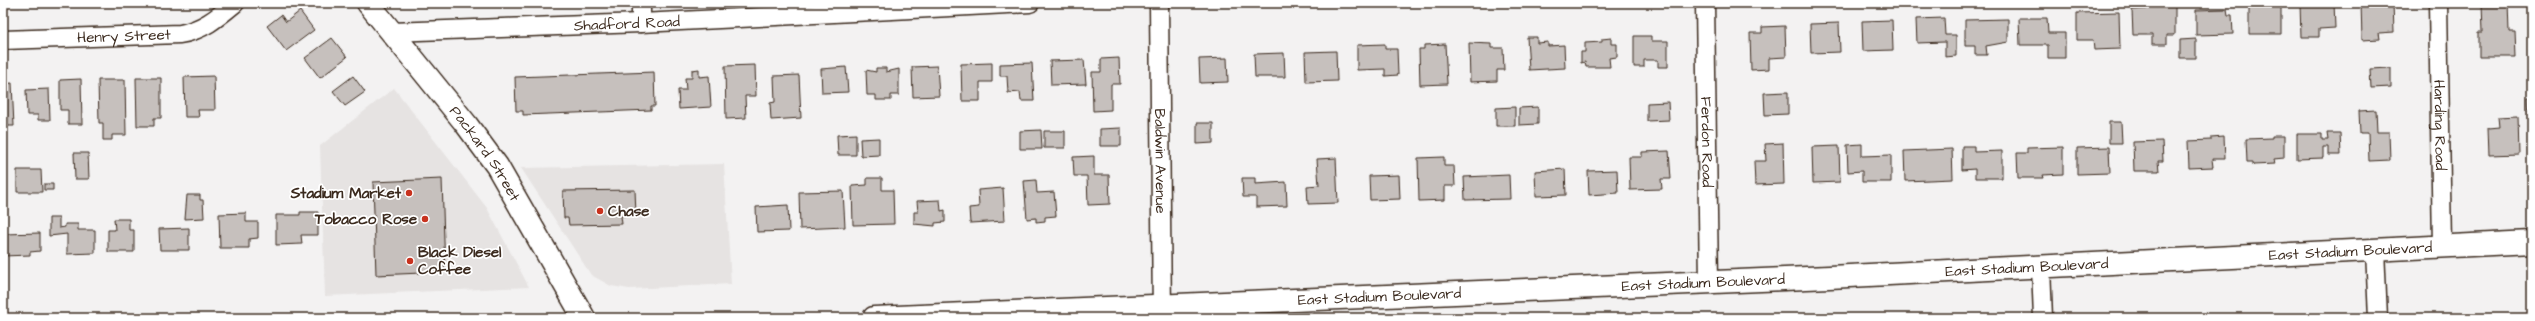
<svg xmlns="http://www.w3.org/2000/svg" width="2535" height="321" viewBox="0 0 2535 321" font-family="'Architects Daughter',sans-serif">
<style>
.built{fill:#e6e3e2}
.building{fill:#c6c0bd;stroke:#3b2a1e}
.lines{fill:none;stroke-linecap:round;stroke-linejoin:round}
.minor-casing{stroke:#3b2a1e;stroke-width:21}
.secondary-casing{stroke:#3b2a1e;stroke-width:25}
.minor{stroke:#fff;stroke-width:18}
.secondary{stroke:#fff;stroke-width:22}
.poi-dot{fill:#c8321e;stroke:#fff;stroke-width:1.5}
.labels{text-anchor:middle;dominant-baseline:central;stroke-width:3.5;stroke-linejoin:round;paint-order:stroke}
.street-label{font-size:15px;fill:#3b2a1e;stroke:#fff}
.poi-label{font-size:15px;font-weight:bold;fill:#3b2a1e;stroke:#fff;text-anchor:end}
</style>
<rect width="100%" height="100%" fill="#f3f2f2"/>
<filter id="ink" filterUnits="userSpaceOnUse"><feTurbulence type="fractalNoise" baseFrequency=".025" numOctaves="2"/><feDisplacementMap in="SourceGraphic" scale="8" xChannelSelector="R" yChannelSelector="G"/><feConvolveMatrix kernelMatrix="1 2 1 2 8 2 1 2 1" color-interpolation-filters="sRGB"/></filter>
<g filter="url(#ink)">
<!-- built -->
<path class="built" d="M394 88 487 208 529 287 325 296 320 146Z
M724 164 731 284 629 289 611 286 591 275 521 168Z"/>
<!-- building -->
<path class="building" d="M2334 3 2335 28 2319 29V37H2301L2300 4Z
M2361 3H2393L2394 32 2379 33 2380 39 2362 40Z
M2482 3H2508L2509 32H2515L2516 57H2479V32H2483Z
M2281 4V34H2249V5Z
M2147 6H2175V35H2167V44H2152V35H2133L2132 10 2147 9Z
M2227 9 2228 15H2232L2233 34 2196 35V10Z
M300 11 314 30 286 51 267 26 281 15 286 22Z
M2119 12 2120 49 2094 50 2093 40H2077V13Z
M1944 18 1945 35H1956V56L1945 57V42L1917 43 1916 19Z
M2019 18H2047L2048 33H2065V58H2048V45H2020Z
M2008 19V42L1986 46 1987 55H1975V46H1965V20Z
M1892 20 1893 50 1863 51 1862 21Z
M1839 23 1840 52 1811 53 1810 24Z
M1785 26 1786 57 1769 58V69L1751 70 1750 33H1762V27Z
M1634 36H1651V41H1668V67H1658V60H1644V67H1634Z
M1527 37H1537V43L1548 42V46L1564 45 1565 68 1529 70Z
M332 38 347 57 320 78 305 58Z
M1611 38V44H1617V57L1609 58 1610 67H1586L1585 62 1581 63V52H1585V43L1602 42V39Z
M2196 39V58H2180V40Z
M1469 43 1491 44V48H1503L1504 70H1497V81L1470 82Z
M1385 44V49H1397L1398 75 1385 76V69L1357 70V45Z
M1445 44 1447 84 1420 85 1419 49H1424V45Z
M1336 51 1337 81 1306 82 1305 52Z
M1284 53 1285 77H1255L1254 54Z
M1119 58 1120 84H1111V110L1093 111 1092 72H1101V59Z
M1227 58 1228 82 1200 83 1199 59Z
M1084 60 1086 84 1051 85 1050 61Z
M992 63V82H980V101H962L961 64Z
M1032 63 1034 101H1021L1020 92 1008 93 1007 76H1000V64Z
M755 65 756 96H745L746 118 726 119 725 66Z
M937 66 939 96 913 97 912 67Z
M846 67 848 92 822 93 821 69Z
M876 68H886V72L899 69V95H891V100H876V95H867L866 70 876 72Z
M2391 68V87L2371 88 2370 69Z
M699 69V77L709 76 711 107 679 109 678 90H686L685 78H692V70Z
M654 72 655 106H651V110L523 115V111H516L515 77Z
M799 75 801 118 771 120 770 103 775 102 774 76Z
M214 76 215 110H198L199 117H185L184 77Z
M353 76 365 92 345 106 333 91Z
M136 78H161V118H154V126H137Z
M81 79 82 124H68V110H60V80Z
M98 80H125L126 135H112V140H103V123H99Z
M12 83 14 126H3V84Z
M49 89 50 120H38V115H27L26 90Z
M1788 92V114L1765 115 1764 93Z
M2528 98H2532V118H2529Z
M1668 102 1669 120 1647 121V103Z
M1515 107V126H1496V108Z
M1538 107V124L1519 125V108Z
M2376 110 2377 132H2389L2390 160 2369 161 2368 133H2360L2359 111Z
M2518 116 2519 154 2489 155 2488 128 2499 127 2498 117Z
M2109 122H2121L2122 143H2109Z
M1197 123H1213V143L1197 144Z
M1121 128V146H1100V129Z
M1041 130 1042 149H1020V131Z
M1044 131H1065V148H1044Z
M2327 133H2340L2341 155H2328V147H2323V158L2297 159V134H2322V140H2328Z
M856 134V155H838L837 135Z
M2224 136 2225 159H2212L2213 167 2189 168 2188 141 2211 140V137Z
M2272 136H2284V158L2274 159 2275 164 2253 165V162H2247L2246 139 2272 138Z
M879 138V155L861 156 860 139Z
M2162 141 2163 161H2158L2159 171H2134L2133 142Z
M1783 143 1784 184 1755 185 1754 161H1766L1765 144Z
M1862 144V156L1891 155V182H1862V171L1848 172 1847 145Z
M1839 146 1840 182 1813 183 1812 147Z
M1962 146H1974V152L2002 151V178H1975V169L1962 170Z
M2063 147V174L2042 175 2043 178H2018L2017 153H2027V148Z
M2109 147 2110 173 2077 174V148Z
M1952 149 1953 179 1905 181 1904 151Z
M1669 151 1671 179H1661L1662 189 1630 190 1629 157H1642V152Z
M74 153H88L89 179H75Z
M1094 156V175H1109L1110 204 1088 205 1087 176H1074L1073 157Z
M1444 157V166H1454L1455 186H1445V200L1419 201 1418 158Z
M1336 158 1338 203 1308 204 1307 186 1319 185 1317 159Z
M1565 169 1566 195 1536 196 1535 171Z
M17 170H41L42 192H17Z
M1617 170 1618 193 1589 195 1588 171Z
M1399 175 1400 199 1370 200 1369 176Z
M1509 175 1510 199 1465 200 1464 177Z
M867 178H882V190H893L894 224 853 225 852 186 867 185Z
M1242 178H1255V184L1286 182 1287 206 1256 207V197H1243Z
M442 179 445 272 376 275 373 182Z
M1036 180 1037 193 1054 192 1056 216 1045 217V221L1036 222V218L1027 219 1024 181Z
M44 184H53V190H44Z
M1003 188 1005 221 970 223 969 208 979 207 978 190Z
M635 190 636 215 621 216 622 224 569 225 568 218H564L563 191Z
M843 191 845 227 800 229 799 192Z
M187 195H200V200H203L204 218 185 219Z
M940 200 941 211 945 210V222L935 223V226L914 224V212H918L917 201Z
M788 205 789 231 757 232 756 207Z
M300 212H318V235H301L302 244 276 245V215H300Z
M246 213V222H258V238L249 239V248H220L219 214Z
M49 218H59V228L65 227V224H78V230H95V253L67 254V234L49 236Z
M114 219H129V230H134V252H108V230H115Z
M189 228V250H160L159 229Z
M40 233V251L30 252V255L3 256V234Z"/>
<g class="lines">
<!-- minor casing -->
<g class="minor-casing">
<g id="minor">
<path d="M641 3V23"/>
<path id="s1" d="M1159 3 1162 318"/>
<path id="s2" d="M1705 3 1709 282"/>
<path id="s3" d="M2438 3 2442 246"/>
<path id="s4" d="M391 32 641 23 1030 3"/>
<path id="s5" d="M3 40 180 34C203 30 217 18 235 3"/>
<path d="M2375 250 2378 318"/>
<path d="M2041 266 2043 318"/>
</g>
</g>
<!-- secondary casing -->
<g class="secondary-casing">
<g id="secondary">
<path id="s6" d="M368 3 466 124 497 166 584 318"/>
<path id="s7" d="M874 318 1829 277 2532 242"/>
</g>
</g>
<!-- minor -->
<use href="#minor" class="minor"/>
<!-- secondary -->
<use href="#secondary" class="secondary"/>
</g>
</g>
<!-- markers -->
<g class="poi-dot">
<circle cx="409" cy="193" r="4"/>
<circle cx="600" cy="211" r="4"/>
<circle cx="425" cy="219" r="4"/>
<circle cx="410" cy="261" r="4"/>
</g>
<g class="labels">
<!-- street labels -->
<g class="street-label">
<text stroke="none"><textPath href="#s4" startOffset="236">Shadford Road</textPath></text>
<text stroke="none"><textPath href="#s5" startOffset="121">Henry Street</textPath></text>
<text stroke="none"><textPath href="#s3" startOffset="122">Harding Road</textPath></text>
<text stroke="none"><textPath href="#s2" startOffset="139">Ferdon Road</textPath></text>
<text stroke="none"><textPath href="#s6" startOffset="191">Packard Street</textPath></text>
<text stroke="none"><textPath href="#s1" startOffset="158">Baldwin Avenue</textPath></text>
<text stroke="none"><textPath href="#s7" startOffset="1478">East Stadium Boulevard</textPath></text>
<text stroke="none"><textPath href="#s7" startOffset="1154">East Stadium Boulevard</textPath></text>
<text stroke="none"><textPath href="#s7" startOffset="830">East Stadium Boulevard</textPath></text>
<text stroke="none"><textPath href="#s7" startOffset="506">East Stadium Boulevard</textPath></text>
</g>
<!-- poi labels -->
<g class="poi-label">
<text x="401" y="193">Stadium Market</text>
<text x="608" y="211" text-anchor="start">Chase</text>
<text x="417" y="219">Tobacco Rose</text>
<text x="418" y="252" text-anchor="start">Black Diesel<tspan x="418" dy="17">Coffee</tspan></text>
</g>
</g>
<!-- margin -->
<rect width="2535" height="321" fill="none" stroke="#fff" stroke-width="16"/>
<rect x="8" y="8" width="2519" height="305" fill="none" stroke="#3b2a1e" stroke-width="1.5" filter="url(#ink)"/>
</svg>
